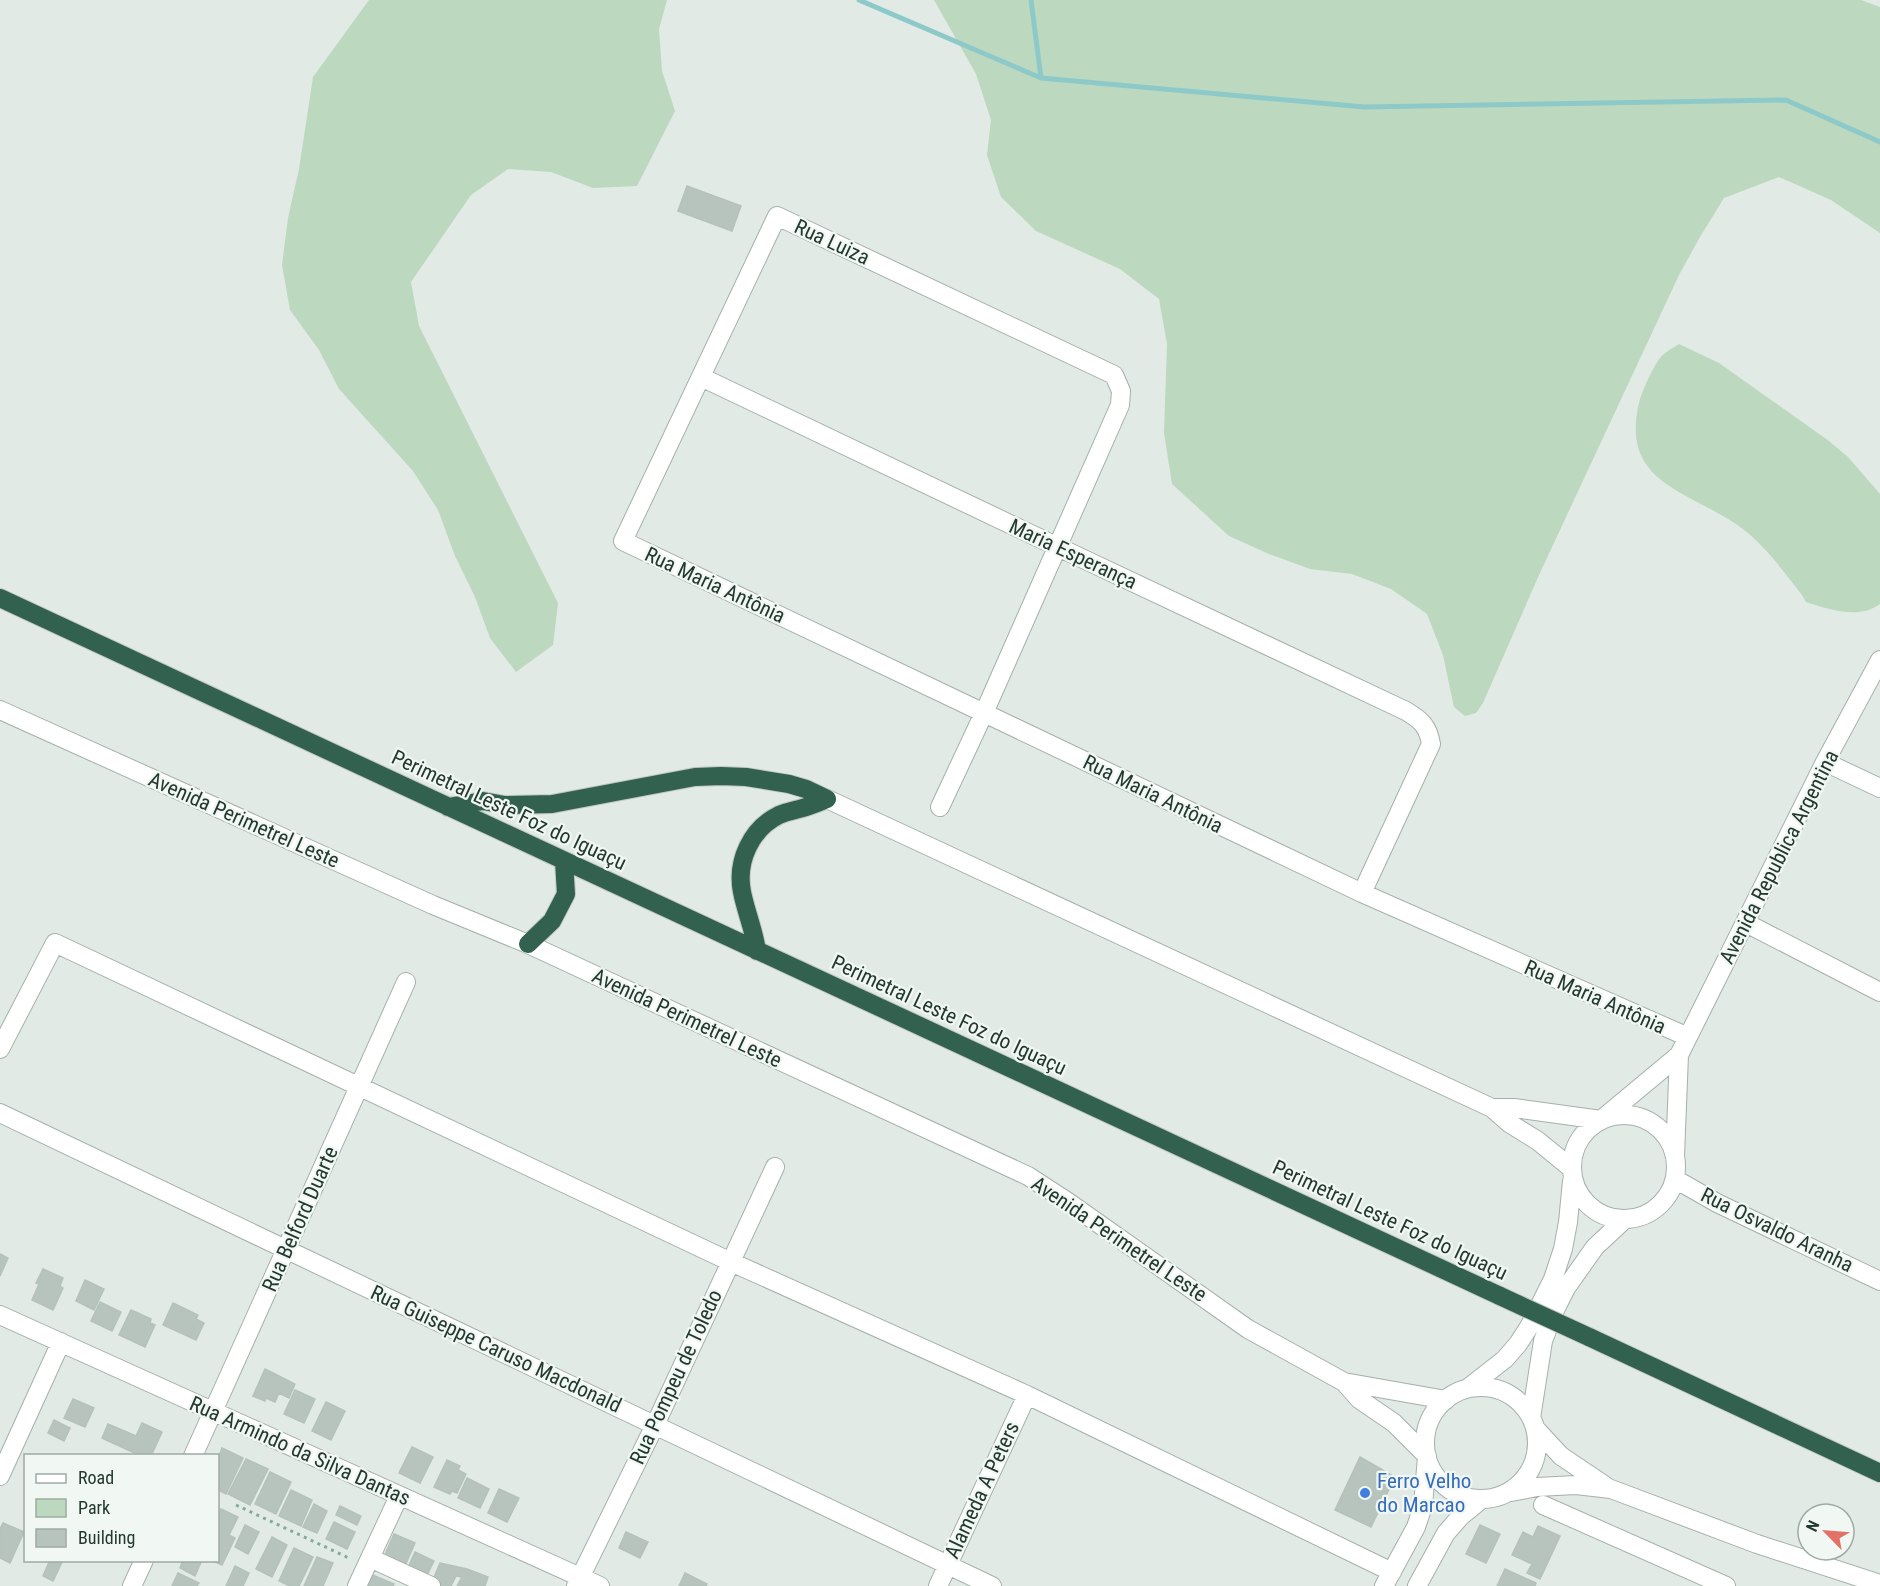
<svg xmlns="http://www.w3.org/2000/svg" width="1880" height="1586" viewBox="0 0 1880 1586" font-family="'Roboto Condensed',sans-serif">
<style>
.green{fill:#bcd9bf}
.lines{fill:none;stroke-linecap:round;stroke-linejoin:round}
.stream{stroke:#8ec9c9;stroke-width:5}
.building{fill:#b6c4bd;stroke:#b4c2ba;stroke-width:1.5}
.minor-casing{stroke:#a4b1aa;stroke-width:20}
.highway-casing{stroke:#c1c7c5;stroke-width:20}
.path{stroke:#85aa99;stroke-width:3;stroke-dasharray:3 4.5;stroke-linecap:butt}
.minor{stroke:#fff;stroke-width:18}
.highway{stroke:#326150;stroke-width:18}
.highway-bridge-casing{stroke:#c1c7c5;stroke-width:20;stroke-linecap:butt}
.highway-bridge{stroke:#326150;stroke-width:18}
.shop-dot{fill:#3f7fe0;stroke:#f1f7f3;stroke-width:2}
.labels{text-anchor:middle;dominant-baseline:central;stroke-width:4.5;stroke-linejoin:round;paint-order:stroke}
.street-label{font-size:21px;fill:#23382f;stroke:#f1f7f3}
.shop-label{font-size:21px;fill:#366cbe;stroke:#f1f7f3;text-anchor:start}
</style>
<rect width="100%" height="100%" fill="#e1eae4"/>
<!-- green -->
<path class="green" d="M369 0H667L659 29 662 71 675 111 637 186 593 188 551 172 508 169 471 195 411 282 419 326 558 603 553 645 516 672 490 638 475 597 455 556 438 510 413 471 339 389 319 350 290 310 282 265 288 218 299 169 313 77Z
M934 0H1861L1880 7V233L1831 200 1779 177 1724 198 1700 237 1679 275 1539 575 1483 703 1476 713 1465 716 1454 707 1443 655 1427 614 1391 589 1352 574 1310 569 1269 554 1229 536 1172 484 1164 433 1167 344 1159 299 1120 269 1036 231 1001 197 987 155 991 120 976 74Z
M1679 344 1719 363 1829 441 1848 457 1880 494V604C1859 620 1828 609 1806 602L1802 595C1784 572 1767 548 1744 530 1694 491 1619 486 1639 403 1642 391 1653 367 1660 358 1665 352 1673 348 1679 344Z"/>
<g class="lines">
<!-- stream -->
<path class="stream" d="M859 0 1041 78 1364 107 1786 100 1880 142
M1031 0 1041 78"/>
</g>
<!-- building -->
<path class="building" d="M687 186 741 206 732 231 678 211Z
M0 1254 8 1258 0 1276Z
M43 1269 63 1278 60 1286 63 1288 53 1310 32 1300 39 1284 36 1283Z
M85 1280 104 1289 94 1310 76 1301Z
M100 1302 121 1312 112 1331 91 1321Z
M173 1303 198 1315 196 1319 204 1323 196 1340 163 1325Z
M131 1310 151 1319 150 1323 155 1325 145 1347 119 1335Z
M265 1369 295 1384 289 1398 279 1393 275 1402 266 1398 265 1401 253 1396Z
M295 1390 315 1399 304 1423 284 1414Z
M73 1399 94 1408 85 1427 64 1418Z
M326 1402 345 1411 331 1440 312 1431Z
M54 1420 70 1428 64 1441 48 1433Z
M142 1423 162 1432 151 1456H141L102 1438 108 1424 136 1436Z
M412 1447 433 1457 420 1483 399 1473Z
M222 1448 243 1458 226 1494 218 1490V1459Z
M1360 1457 1395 1477 1371 1527 1335 1510Z
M246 1459 268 1469 250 1505 228 1494Z
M447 1460 460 1466 458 1470 466 1474 457 1493 452 1491 450 1494 434 1487Z
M270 1472 291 1482 276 1514 255 1504Z
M467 1478 489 1489 480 1508 458 1498Z
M499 1489 519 1498 507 1522 488 1513Z
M291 1490 312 1500 301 1526 279 1516Z
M314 1504 327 1511 317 1533 303 1527Z
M340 1506 361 1516 357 1525 336 1515Z
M221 1509 238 1517 229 1535 235 1538 222 1565 213 1561 218 1560V1516Z
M334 1522 355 1532 347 1549 326 1539Z
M3 1523 24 1532 10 1563 0 1558V1529Z
M245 1525 259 1532 248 1554 235 1547Z
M1480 1525 1500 1534 1486 1563 1466 1554Z
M1538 1526 1560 1536 1540 1579 1527 1573 1532 1564 1512 1555 1523 1532 1533 1537Z
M626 1532 648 1542 640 1558 619 1548Z
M394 1534 415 1543 404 1568 383 1559Z
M272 1537 287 1545 272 1577 256 1569Z
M294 1548 313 1557 299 1586H290L279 1581Z
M415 1552 434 1561 425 1579 407 1570Z
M317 1557 333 1563 323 1586H304Z
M50 1560H63L53 1581 43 1576Z
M183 1560H202L195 1576 180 1568Z
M440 1563 467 1569 488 1577 485 1586H457L462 1577 456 1576 451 1586H441L432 1582Z
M235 1566 249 1573 243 1586H226Z
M1505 1569 1536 1583 1535 1586H1497Z
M178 1573 199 1583 197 1586H172Z
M685 1573 707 1584 706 1586H679Z
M370 1574 394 1584 393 1586H365Z"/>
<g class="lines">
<!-- minor casing -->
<g class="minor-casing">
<path id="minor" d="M701 377 1058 547 1406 711C1421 720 1428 726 1431 744L1362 893
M0 710 433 905 528 944 1028 1176 1068 1202 1248 1329 1344 1382 1359 1399 1394 1423 1427 1456 1423 1506 1416 1527 1384 1586
M1825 762 1880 788
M827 799 1492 1108 1509 1123 1538 1141 1571 1168
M940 807 984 713 1120 405 1121 391 1114 375 777 216 623 541 1362 893 1688 1037
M1746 923 1880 992
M0 1049 55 943 731 1262 1027 1395 1392 1572
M1492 1108H1514L1601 1120 1679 1055
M0 1113 992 1586
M1572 1167a52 52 0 1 1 104 0a52 52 0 1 1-104 0Z
M1675 1156 1679 1055 1825 762 1880 660
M1675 1179 1717 1203 1880 1281
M0 1315 600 1586
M1344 1382 1446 1400
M1425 1443a56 56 0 1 1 112 0a56 56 0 1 1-112 0Z
M1468 1388 1505 1359 1518 1344 1529 1327 1553 1279 1563 1249 1568 1222 1572 1181
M1531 1418 1543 1341 1553 1314 1566 1288 1595 1247 1624 1220
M1536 1429 1561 1456 1607 1487
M193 1456 406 982
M0 1476 61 1342
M1506 1493 1537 1487 1576 1485 1611 1489 1757 1544 1880 1584
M1543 1505 1726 1586
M370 1558 431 1586
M132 1586 144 1560
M357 1586 399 1496
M576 1586 655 1425 775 1167
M938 1586 1027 1395
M1417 1586 1446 1533 1461 1516 1482 1499"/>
</g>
<!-- highway casing -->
<g class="highway-casing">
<path id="highway" d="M0 598 1500 1296
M448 807 483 801 505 805 552 804 695 777 721 776 746 777 789 784 806 789 827 799
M528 944 552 921 566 894 564 861
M757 951C754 930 746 912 742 892 736 861 751 829 779 815 788 811 797 810 806 807 813 805 820 802 827 799
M1589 1337 1880 1473"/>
</g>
<!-- path -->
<path class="path" d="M236 1505 351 1559"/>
<!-- minor -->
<use href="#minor" class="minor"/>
<!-- highway -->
<use href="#highway" class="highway"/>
<!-- highway-bridge casing -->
<g class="highway-bridge-casing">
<path id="highway-bridge" d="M1500 1296 1589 1337"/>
</g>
<!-- highway-bridge -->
<use href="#highway-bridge" class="highway-bridge"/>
</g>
<!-- markers -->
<circle class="shop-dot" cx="1365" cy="1493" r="6"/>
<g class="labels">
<!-- street labels -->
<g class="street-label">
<text transform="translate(832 242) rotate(25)">Rua Luiza</text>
<text transform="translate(1073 554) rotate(25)">Maria Esperança</text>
<text transform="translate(715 585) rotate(25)">Rua Maria Antônia</text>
<text transform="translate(1153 794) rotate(26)">Rua Maria Antônia</text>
<text transform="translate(509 810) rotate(25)">Perimetral Leste Foz do Iguaçu</text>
<text transform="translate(244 820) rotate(24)">Avenida Perimetrel Leste</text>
<text transform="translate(1779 857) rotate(-63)">Avenida Republica Argentina</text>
<text transform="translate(1595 997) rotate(24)">Rua Maria Antônia</text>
<text transform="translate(949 1015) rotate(25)">Perimetral Leste Foz do Iguaçu</text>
<text transform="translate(687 1018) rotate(25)">Avenida Perimetrel Leste</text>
<text transform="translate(300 1219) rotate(-66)">Rua Belford Duarte</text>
<text transform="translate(1390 1220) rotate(25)">Perimetral Leste Foz do Iguaçu</text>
<text transform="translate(1777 1230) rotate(26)">Rua Osvaldo Aranha</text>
<text transform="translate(1119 1239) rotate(34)">Avenida Perimetrel Leste</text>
<text transform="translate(496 1349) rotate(25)">Rua Guiseppe Caruso Macdonald</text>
<text transform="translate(676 1377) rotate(-65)">Rua Pompeu de Toledo</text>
<text transform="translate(300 1451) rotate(24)">Rua Armindo da Silva Dantas</text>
<text transform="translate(982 1490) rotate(-65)">Alameda A Peters</text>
</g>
<!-- shop labels -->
<g class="shop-label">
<text x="1377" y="1481">Ferro Velho<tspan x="1377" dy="24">do Marcao</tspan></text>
</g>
</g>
<!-- legend -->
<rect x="24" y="1454" width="195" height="108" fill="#f1f7f3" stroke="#9faba5" stroke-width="1.5"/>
<rect x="36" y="1474" width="30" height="9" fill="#ffffff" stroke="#9faba5" stroke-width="1.5"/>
<text x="78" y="1484" font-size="18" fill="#23382f">Road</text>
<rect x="36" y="1499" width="30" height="18" fill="#bcd9bf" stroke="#9faba5" stroke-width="1.5"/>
<text x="78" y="1514" font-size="18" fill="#23382f">Park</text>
<rect x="36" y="1529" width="30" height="18" fill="#b6c4bd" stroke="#9faba5" stroke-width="1.5"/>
<text x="78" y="1544" font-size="18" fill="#23382f">Building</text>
<!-- north arrow -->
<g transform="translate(1826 1532) rotate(295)"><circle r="28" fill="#f1f7f3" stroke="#9faba5" stroke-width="1.5"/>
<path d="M0-4.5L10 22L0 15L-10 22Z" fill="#e27266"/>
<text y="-9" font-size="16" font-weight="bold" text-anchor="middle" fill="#23382f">N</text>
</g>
</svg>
